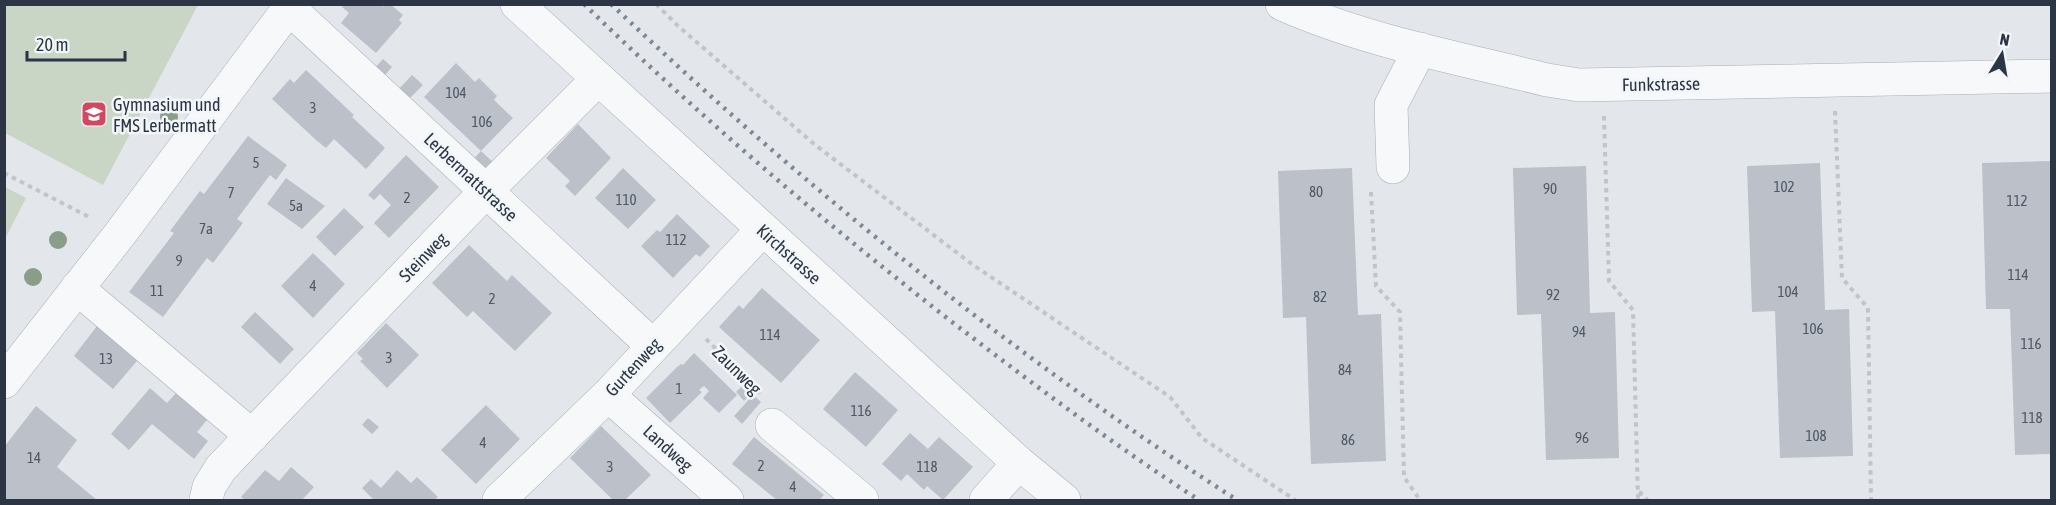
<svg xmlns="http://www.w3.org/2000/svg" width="2056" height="505" viewBox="0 0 2056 505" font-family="'Asap Condensed',sans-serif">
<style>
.green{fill:#c9d5c5}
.building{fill:#bbc0c9}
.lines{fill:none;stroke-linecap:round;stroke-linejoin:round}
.minor-casing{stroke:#a8aeb6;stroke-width:34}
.path{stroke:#c1c5cb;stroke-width:4;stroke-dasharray:4.5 4.5;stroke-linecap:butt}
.minor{stroke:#f6f8fa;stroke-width:33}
.rail{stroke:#7d8795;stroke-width:4.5;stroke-dasharray:3 6;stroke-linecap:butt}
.tree{fill:#899d89}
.labels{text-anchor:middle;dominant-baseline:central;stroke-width:5;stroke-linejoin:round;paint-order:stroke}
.number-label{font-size:15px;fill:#4f5865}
.street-label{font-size:18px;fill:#2b3544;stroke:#f3f6f9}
.poi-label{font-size:18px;fill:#2b3544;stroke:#f3f6f9;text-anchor:start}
</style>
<rect width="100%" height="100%" fill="#e3e7ec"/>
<!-- green -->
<path class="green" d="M4 5H198L103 185 5 133Z
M5 187 26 198 5 239Z"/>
<!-- building -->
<path class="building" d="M344 4H380L384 7 386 4H390L403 15 399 20 402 23 376 53 341 23 349 13 342 7Z
M383 59 392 67 382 78 373 70Z
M456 63 475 82 479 78 497 96 494 100 513 118 481 151 497 166 485 179 469 164 481 151 424 97Z
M306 70 354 115 352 117 385 148 366 169 334 139 326 148 316 140 272 99 290 79 294 83Z
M412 75 423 85 406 102 396 92Z
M578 124 611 158 575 196 565 186 570 181 546 158Z
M248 136 287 165 276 180 270 175 237 219 243 223 213 263 207 258 163 317 129 292 174 233 170 231 200 191 204 194Z
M406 155 439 187 389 238 374 223 391 205 380 194 374 200 368 195Z
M2052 161V454L2015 455 2010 309H1986L1982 163Z
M1820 163 1825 310 1849 309 1853 456 1780 458 1775 311 1752 312 1747 166Z
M1586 166 1590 313 1615 312 1619 458 1546 460 1541 314 1517 315 1513 168Z
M623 168 656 200 628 229 595 198Z
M1352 168 1358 315 1381 314 1386 461 1311 464 1306 317 1283 318 1278 171Z
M286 178 325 206 302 229 267 204Z
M344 208 364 227 335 256 316 237Z
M677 214 710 246 700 257 696 254 673 278 641 246 657 230 660 232Z
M469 245 507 281 512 275 552 313 515 351 473 311 467 317 432 283Z
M313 253 345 284 313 318 281 286Z
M762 288 820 340 781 383 719 327 739 305 743 309Z
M255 312 294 349 280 364 241 327Z
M386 323 419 355 387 388 360 361 363 359 357 353Z
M97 326 137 361 113 389 74 356Z
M694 353 737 395 719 413 703 398 709 391 704 386 699 390 702 392 670 423 646 398 677 367 681 364 683 365Z
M855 372 898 410 866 447 823 409Z
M741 387 750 395 744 401 736 392Z
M150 388 167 403 176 393 207 420 197 432 208 441 194 459 152 424 129 450 111 434Z
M753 395 761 402 742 424 734 416Z
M486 405 520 439 476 484 441 450Z
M36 406 77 440 57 467 97 500H4V447Z
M368 418 379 427 372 434 362 425Z
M601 426 651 475 625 500H613L570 458Z
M910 433 928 449 939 437 973 467 943 500 927 486 924 490 907 474 901 481 882 464Z
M754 437 824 495 819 500H777L732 464Z
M291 467 314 487 302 500H245L241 497 265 470 279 481Z
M397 470 411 483 417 477 438 497 434 500H374L362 488 371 479 381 488Z"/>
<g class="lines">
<!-- minor casing -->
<g class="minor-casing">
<path id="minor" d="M517 4 1019 463 1064 500
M1282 4C1365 41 1459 58 1547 80L1579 85 2052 76
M289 8 653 346
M1393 167 1391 105 1420 49
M77 288 252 436
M4 382 120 234 292 4
M608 395 727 500
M772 425 862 500
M206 500 209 487 221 468 486 191 597 80
M499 500 608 395 763 229
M986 500 1019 463"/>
</g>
<!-- path -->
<path class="path" d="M656 4 677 25 814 144 973 265 1170 397 1202 438 1295 500
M1835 111 1842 278 1868 308 1871 500
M1604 116 1609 281 1633 310 1638 500
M4 173 91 218
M1371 192 1376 286 1400 312 1404 477 1420 500
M706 339 762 395
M1639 492 1645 496 1647 500"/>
<!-- minor -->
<use href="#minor" class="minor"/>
<!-- rail -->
<path class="rail" d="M584 4C700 117 824 222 952 322 1033 384 1114 445 1199 500
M611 4C805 188 1013 356 1237 500"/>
</g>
<!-- trees -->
<g class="tree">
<circle cx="169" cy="117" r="9"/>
<circle cx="58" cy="240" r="9"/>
<circle cx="33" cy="277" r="9"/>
</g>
<!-- icons -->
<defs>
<g id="school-square" transform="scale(1.35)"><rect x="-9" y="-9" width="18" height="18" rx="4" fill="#d04961" stroke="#f3f6f9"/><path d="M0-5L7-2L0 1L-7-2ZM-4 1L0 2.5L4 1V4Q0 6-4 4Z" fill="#fff"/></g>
</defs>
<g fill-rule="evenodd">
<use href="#school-square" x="94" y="114"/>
</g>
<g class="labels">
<!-- number labels -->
<g class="number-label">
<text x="456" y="92">104</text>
<text x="313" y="107">3</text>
<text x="482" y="121">106</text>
<text x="256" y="162">5</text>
<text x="1784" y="186">102</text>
<text x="1550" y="188">90</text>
<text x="1316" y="191">80</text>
<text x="231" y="192">7</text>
<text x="407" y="197">2</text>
<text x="626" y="199">110</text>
<text x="2017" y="200">112</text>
<text x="296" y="205">5a</text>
<text x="206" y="228">7a</text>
<text x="676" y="239">112</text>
<text x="179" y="260">9</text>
<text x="2018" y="274">114</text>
<text x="313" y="285">4</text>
<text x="157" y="290">11</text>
<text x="1788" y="291">104</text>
<text x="1553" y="294">92</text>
<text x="1320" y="296">82</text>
<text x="492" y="298">2</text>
<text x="1813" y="328">106</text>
<text x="1579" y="331">94</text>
<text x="770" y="334">114</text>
<text x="2031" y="343">116</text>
<text x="389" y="357">3</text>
<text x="106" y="358">13</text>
<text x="1345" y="369">84</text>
<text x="679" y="388">1</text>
<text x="861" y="410">116</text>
<text x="2032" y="417">118</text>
<text x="1816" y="435">108</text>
<text x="1582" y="437">96</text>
<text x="1348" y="439">86</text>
<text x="483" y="442">4</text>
<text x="34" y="457">14</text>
<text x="761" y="465">2</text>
<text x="610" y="466">3</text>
<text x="927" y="466">118</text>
<text x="793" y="486">4</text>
</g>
<!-- street labels -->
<g class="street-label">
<text transform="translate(1661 84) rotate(-1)">Funkstrasse</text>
<text transform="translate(471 177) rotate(43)">Lerbermattstrasse</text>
<text transform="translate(789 254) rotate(42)">Kirchstrasse</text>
<text transform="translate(423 257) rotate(-46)">Steinweg</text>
<text transform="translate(633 367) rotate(-47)">Gurtenweg</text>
<text transform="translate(737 370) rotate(45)">Zaunweg</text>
<text transform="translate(668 448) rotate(42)">Landweg</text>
</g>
<!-- poi labels -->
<g class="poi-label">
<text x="113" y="104">Gymnasium und<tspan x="113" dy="21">FMS Lerbermatt</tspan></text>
</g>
</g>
<!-- border -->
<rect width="2056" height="505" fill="none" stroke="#2b3544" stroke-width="12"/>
<!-- north arrow -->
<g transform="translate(2002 54) rotate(11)" stroke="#f3f6f9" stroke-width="4.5" paint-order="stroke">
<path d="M0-4.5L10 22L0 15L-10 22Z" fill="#2b3544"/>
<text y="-9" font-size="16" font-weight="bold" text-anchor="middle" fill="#2b3544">N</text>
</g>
<!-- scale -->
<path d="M27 51v9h98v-9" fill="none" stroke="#2b3544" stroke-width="3"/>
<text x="36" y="51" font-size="18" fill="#2b3544" stroke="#f3f6f9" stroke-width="4.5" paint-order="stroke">20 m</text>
</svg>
